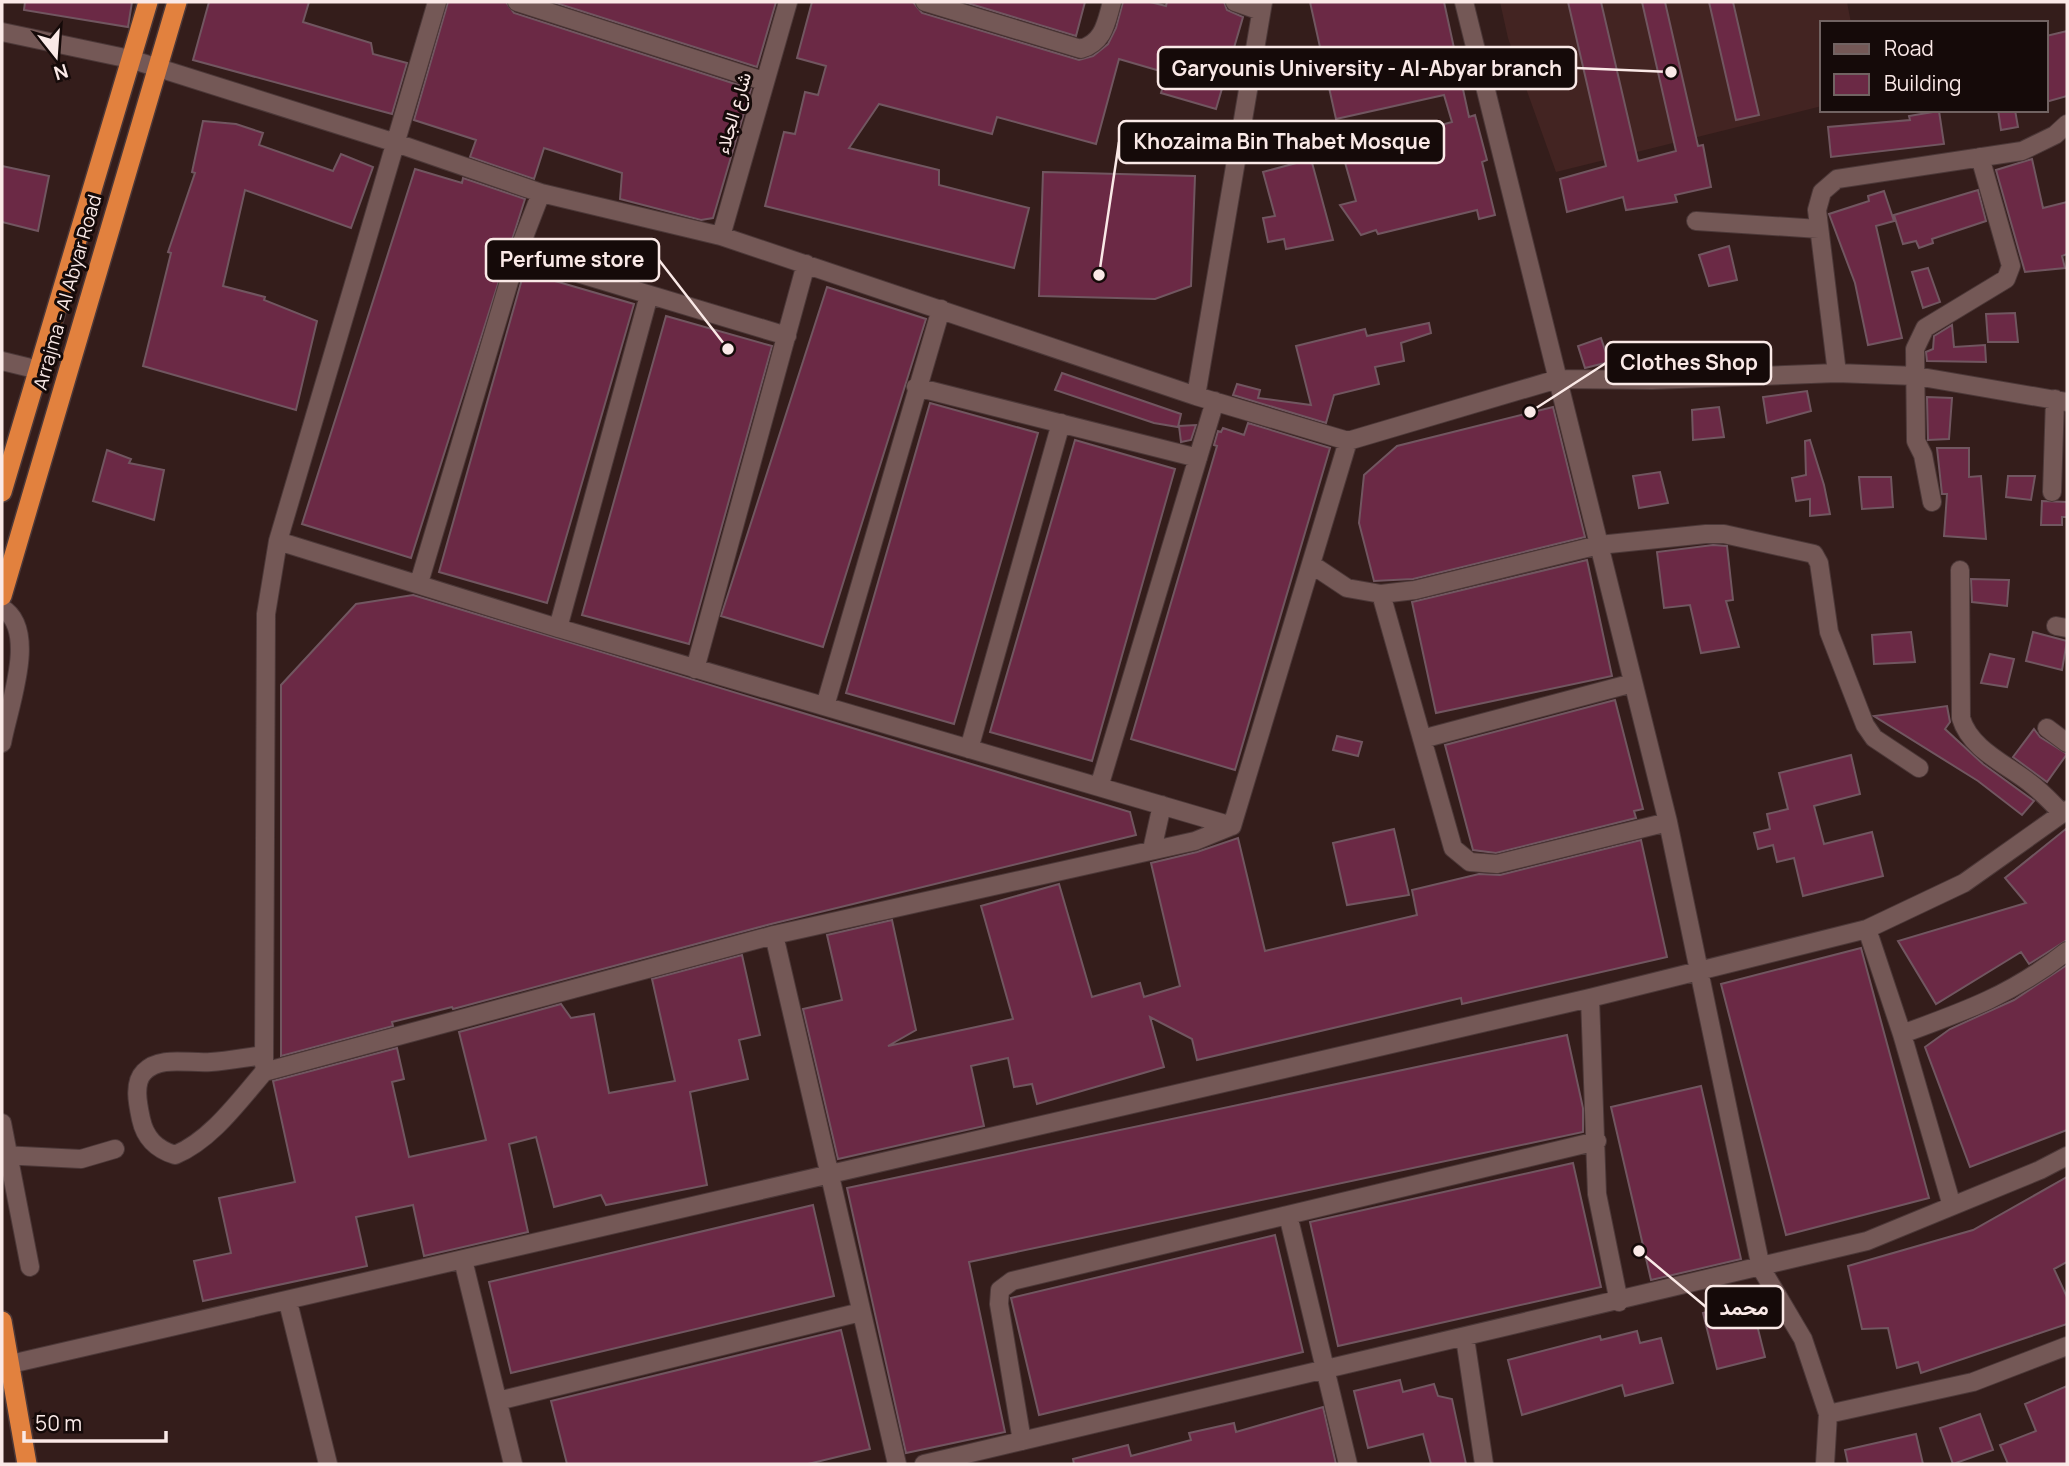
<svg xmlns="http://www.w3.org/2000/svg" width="2069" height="1466" viewBox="0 0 2069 1466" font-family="Manrope,Vazirmatn,sans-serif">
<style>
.built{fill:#432422}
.building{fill:#6b2945;stroke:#715660;stroke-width:2}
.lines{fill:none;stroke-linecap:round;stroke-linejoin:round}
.minor-casing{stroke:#4c3838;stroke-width:20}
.trunk-casing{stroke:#4c3838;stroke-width:22}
.minor{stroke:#745856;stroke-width:18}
.trunk{stroke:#e2813e;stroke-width:19}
.labels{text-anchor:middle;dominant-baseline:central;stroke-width:6;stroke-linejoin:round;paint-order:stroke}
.street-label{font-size:19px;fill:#fae9e7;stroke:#150a09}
.leader{fill:none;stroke:#fae9e7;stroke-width:2.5}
.callout-dot{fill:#fae9e7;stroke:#150a09;stroke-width:2.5}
.callout{fill:#150a09;stroke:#fae9e7;stroke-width:2.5}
.callout-label{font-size:21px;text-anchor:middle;font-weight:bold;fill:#fae9e7}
</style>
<rect width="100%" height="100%" fill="#341d1b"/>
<!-- built -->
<path class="built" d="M1500 2H1847L1851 23H1822V106L1556 172 1508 38Z"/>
<!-- building -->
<path class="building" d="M25 2H132L128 27 24 10Z
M209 2H309L303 22 371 43 373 54 407 63 392 114 193 60Z
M448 2H506L514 13 751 89 713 218 701 220 620 199 622 173 544 148 534 179 470 157 476 140 414 120Z
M553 2H776L757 67Z
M812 2H913L922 13 1079 60 1093 56 1108 44 1116 28 1123 2H1150L1166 6 1167 2H1224L1227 10 1243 17 1216 109 1161 93 1167 73 1119 59 1096 144 997 117 992 134 879 104 849 148 939 170V185L1029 208 1014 268 765 206 784 132 795 134 805 92 818 95 826 66 797 58Z
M964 2H1085L1076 36Z
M1310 2H1444L1469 117 1475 115 1487 160 1482 162 1495 215 1479 219 1477 210 1378 234 1376 230 1361 235 1340 205 1356 201 1342 152 1452 122 1444 95 1336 119Z
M1568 2H1601L1638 161 1676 151 1642 2H1665L1698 146 1703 145 1711 187 1675 195 1677 202 1626 210 1623 197 1567 212 1560 179 1606 166Z
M1709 2H1733L1759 115 1736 120Z
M2067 31V96L2046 102V36Z
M1998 110H2015L2018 127 2001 130Z
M1939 111 1944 144 1831 157 1828 127 1910 120 1909 116Z
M203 121 236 124 263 133 259 145 333 171 341 154 373 167 351 228 245 190 223 286 265 297 264 300 317 321 296 410 143 366 171 253 168 252 195 173 192 172Z
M1311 159 1333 240 1286 249 1284 239 1268 242 1263 218 1275 216 1263 172Z
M2032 159 2043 208 2067 202V254L2062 256 2065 268 2025 272 1996 170Z
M2 166 49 176 38 231 2 222Z
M415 169 462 183 463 178 525 199 411 558 302 524Z
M1043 172 1195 176 1191 286 1155 299 1039 296Z
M1978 190 1986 221 1932 239 1933 243 1919 248 1916 241 1903 244 1894 215Z
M1884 191 1894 221 1876 226 1902 338 1868 345 1855 283 1829 214 1869 201 1868 196Z
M1729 246 1737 280 1709 286 1699 255Z
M1928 268 1940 302 1923 308 1912 272Z
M524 272 634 304 547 603 439 572Z
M827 287 926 319 823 647 721 616Z
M2015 313 2018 342H1988L1986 314Z
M666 316 772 346 689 644 582 615Z
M1429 323 1431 333 1401 343 1404 361 1375 367 1379 384 1334 395 1326 423 1233 395 1237 384 1260 390 1258 398 1311 405 1296 346 1365 329 1367 336Z
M1952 325 1954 347 1985 345 1986 362 1927 361 1926 352 1933 349 1934 336Z
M1601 338 1609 362 1585 368 1578 346Z
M1062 373 1181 414 1178 427 1154 423 1055 390Z
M1807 391 1811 411 1767 423 1763 397Z
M1927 397 1952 398 1949 439 1928 440Z
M930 403 1038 433 954 724 846 693Z
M1553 407 1585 537 1413 579 1374 581 1359 523 1364 475 1397 446Z
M1719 407 1724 437 1693 440 1692 410Z
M1248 423 1330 448 1235 770 1131 739 1217 446 1214 445 1218 431 1221 432 1223 428 1244 435Z
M1196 425 1191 440 1181 442 1179 426Z
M1075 440 1175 469 1092 761 990 732Z
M1810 440 1824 485 1830 514 1810 516V499L1796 501 1792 478 1806 475 1805 441Z
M1937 448H1969V477L1981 476 1986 539 1944 536 1947 494H1942Z
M107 450 131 459 129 463 164 470 154 520 93 501Z
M1660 472 1668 503 1639 508 1633 476Z
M2008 476H2035L2031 500 2006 497Z
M1859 477H1891L1893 507 1862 509Z
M2042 501 2067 502V517H2062V525H2041Z
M1713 545 1727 546 1733 600 1726 601 1739 647 1701 653 1690 605 1664 608 1657 552Z
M1587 560 1612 676 1436 713 1412 602Z
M1971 579 2009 580 2007 606 1972 602Z
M413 595 1130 812 1136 835 771 924 453 1009 452 1007 392 1022 393 1026 281 1056V685L356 604Z
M1911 632 1915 662 1874 664 1872 635Z
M2033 632 2067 641 2062 670 2026 661Z
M1990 654 2014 659 2007 687 1981 683Z
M1615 700 1643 809 1634 811 1636 818 1496 853 1473 850 1445 745Z
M1947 706 1950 722 1945 729 1983 764 2034 801 2022 815 1978 781 1874 716Z
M2034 729 2040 737 2067 754 2047 782 2013 757Z
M1337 736 1362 742 1358 756 1333 750Z
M1851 755 1860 794 1814 806 1824 844 1872 832 1883 876 1803 896 1794 858 1777 862 1773 845 1758 849 1754 833 1770 829 1767 814 1788 809 1779 773Z
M2067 828V940L2029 964 2021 952 1936 1004 1898 941 2026 903 2005 878Z
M1394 829 1409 895 1347 905 1333 843Z
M1238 838 1265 951 1417 915 1412 890 1479 874 1500 875 1641 840 1667 957 1462 1004 1461 998 1197 1060 1192 1039 1150 1017 1164 1067 1037 1104 1032 1084 1014 1087 1008 1058 971 1066 984 1126 838 1159 803 1009 842 1000 827 935 892 920 916 1030 888 1046 1013 1019 981 906 1059 884 1092 997 1140 983 1144 997 1180 986 1151 863 1197 852Z
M1861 948 1929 1198 1786 1235 1721 984Z
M742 955 760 1035 739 1040 748 1079 690 1092 707 1185 606 1205 601 1195 554 1207 536 1137 509 1144 528 1232 424 1256 413 1205 356 1217 367 1266 203 1301 194 1261 231 1253 219 1198 295 1182 273 1081 397 1048 404 1079 392 1082 409 1157 486 1140 459 1032 561 1004 571 1018 594 1014 609 1093 675 1081 652 979Z
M2067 965V1130L1970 1167 1925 1047 1950 1029 2014 1000Z
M1567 1035 1583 1108V1132L969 1262 1005 1432 906 1453 847 1188Z
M1701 1086 1741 1259 1651 1280 1611 1107Z
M1573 1163 1601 1287 1338 1346 1310 1222Z
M2067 1177V1262L2054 1269 2067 1297V1324L1921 1373 1918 1362 1897 1368 1888 1328 1862 1329 1848 1266 1973 1230Z
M813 1205 834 1296 511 1373 489 1282Z
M1275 1235 1303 1352 1039 1415 1011 1298Z
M1751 1301 1765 1357 1717 1369 1703 1313Z
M841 1330 870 1449 808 1464H567L551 1401Z
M1637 1331 1640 1343 1661 1338 1673 1383 1625 1396 1622 1385 1522 1415 1508 1360 1600 1336 1601 1340Z
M1400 1380 1403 1392 1434 1384 1438 1396 1452 1399 1466 1464H1431L1423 1434 1368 1448 1354 1391Z
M2067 1386V1464H2008L2000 1445 2036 1431 2025 1404Z
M1323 1407 1336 1464H1074L1073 1459 1128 1445 1131 1456 1191 1440 1189 1433 1234 1423 1236 1432Z
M1980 1414 1993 1450 1953 1464 1940 1428Z
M1916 1434 1923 1464H1848L1845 1450Z"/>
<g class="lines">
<!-- minor casing -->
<g class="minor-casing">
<path id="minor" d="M437 2 278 541 558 628 1232 826
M517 2 763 81
M925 2 1081 49C1104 42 1106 23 1112 2
M1235 2 1261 11
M1464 2 1668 822 1761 1268 1803 1339 1828 1414 1825 1464
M2 32 130 59 396 143 541 193 721 236 1196 396 1348 441 1558 379 1652 380 1837 373 1916 376 2067 402
M1696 221 1819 229
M721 236 788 2
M517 255 787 336
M2 361 39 370
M1837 373 1817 210 1822 192 1837 179 2022 151 2055 135 2067 124
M916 387 1198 458
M1196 396 1263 2
M2052 492 2055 399
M1932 502 1923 455 1916 441 1915 349 1925 328 2006 279 2011 266 1980 157
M1311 564 1347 588 1381 594 1415 590 1599 545 1706 534H1724L1814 554 1819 563 1829 632 1865 725 1874 738 1919 768
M1960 570 1961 718C1970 749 2006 764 2030 783 2042 792 2052 803 2062 813
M419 583 517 255 541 193
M1381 594 1453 848 1470 862 1497 864 1668 822
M2 608C39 630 8 708 2 743
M2056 626 2067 628
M558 628 649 295
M695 669 806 264
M825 706 941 309
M2047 728 2067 743
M1422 739 1633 683
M969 749 1061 423
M1099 787 1215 401
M1152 850 1162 805
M1867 929 1902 1034 1952 1206
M774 935 897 1464
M1590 998 1597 1194 1619 1302
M1902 1034C1966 1011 2013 994 2067 951
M264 1055C247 1057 229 1061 211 1062 190 1064 160 1055 144 1072 133 1083 138 1105 141 1119 145 1138 156 1149 175 1155 211 1140 239 1101 264 1072L774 935 1195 841 1232 826 1348 441
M264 1065 266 614 278 541
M2 1123 30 1267
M2 1155 81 1159 115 1149
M1288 1215 1348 1464
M463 1260 513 1464
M288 1302 328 1464
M1465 1338 1484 1464
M2 1366 1590 998 1867 929 1964 883 2067 810
M498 1401 861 1312
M1828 1414 1973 1382 2067 1346
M1022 1441 999 1304 1000 1290 1012 1281 1597 1141
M924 1464 1867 1241 2040 1170 2067 1156"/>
</g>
<!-- trunk casing -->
<g class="trunk-casing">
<path id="trunk" d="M2 492 148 2
M2 596 177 2
M2 1321 27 1464"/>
</g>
<!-- minor -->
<use href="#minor" class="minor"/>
<!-- trunk -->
<use href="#trunk" class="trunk"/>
</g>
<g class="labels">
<!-- street labels -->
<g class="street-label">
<text transform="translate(733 113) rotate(-74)">شارع الجلاء</text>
<text transform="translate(67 292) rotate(-74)">Arrajma - Al Abyar Road</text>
</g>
</g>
<!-- callouts -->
<path class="leader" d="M1671 72L1576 68M1099 275L1119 142M728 349L659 260M1530 412L1606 363M1639 1251L1706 1307"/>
<g class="callout-dot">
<circle cx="1671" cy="72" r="7"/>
<circle cx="1099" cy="275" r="7"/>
<circle cx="728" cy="349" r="7"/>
<circle cx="1530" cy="412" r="7"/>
<circle cx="1639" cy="1251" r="7"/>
</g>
<g class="callout">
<rect x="1158" y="47" width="418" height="42" rx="7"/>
<rect x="1119" y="121" width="325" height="42" rx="7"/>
<rect x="486" y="239" width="173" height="42" rx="7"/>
<rect x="1606" y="342" width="165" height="42" rx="7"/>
<rect x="1706" y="1286" width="77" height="42" rx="7"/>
</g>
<g class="callout-label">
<text x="1367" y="76">Garyounis University - Al-Abyar branch</text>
<text x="1282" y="149">Khozaima Bin Thabet Mosque</text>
<text x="572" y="267">Perfume store</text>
<text x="1689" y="370">Clothes Shop</text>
<text x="1744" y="1315">محمد</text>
</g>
<!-- border -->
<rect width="2069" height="1466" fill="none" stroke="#fae9e7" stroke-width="7"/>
<!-- legend -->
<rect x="1820" y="21" width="228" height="91" fill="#150a09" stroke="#716362" stroke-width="2"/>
<rect x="1834" y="44" width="35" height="10" fill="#745856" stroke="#716362" stroke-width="2"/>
<text x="1884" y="56" font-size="21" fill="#fae9e7">Road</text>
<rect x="1834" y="74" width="35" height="21" fill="#6b2945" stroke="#716362" stroke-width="2"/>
<text x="1884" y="91" font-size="21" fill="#fae9e7">Building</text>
<!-- north arrow -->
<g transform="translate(56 56) rotate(163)" stroke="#150a09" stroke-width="5" paint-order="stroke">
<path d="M0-5L12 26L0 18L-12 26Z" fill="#fae9e7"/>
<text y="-10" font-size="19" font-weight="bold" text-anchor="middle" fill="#fae9e7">N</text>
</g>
<!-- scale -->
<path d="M24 1431v10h142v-10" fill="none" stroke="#fae9e7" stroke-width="3.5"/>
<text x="35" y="1431" font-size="21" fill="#fae9e7" stroke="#150a09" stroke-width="5" paint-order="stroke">50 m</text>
</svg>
